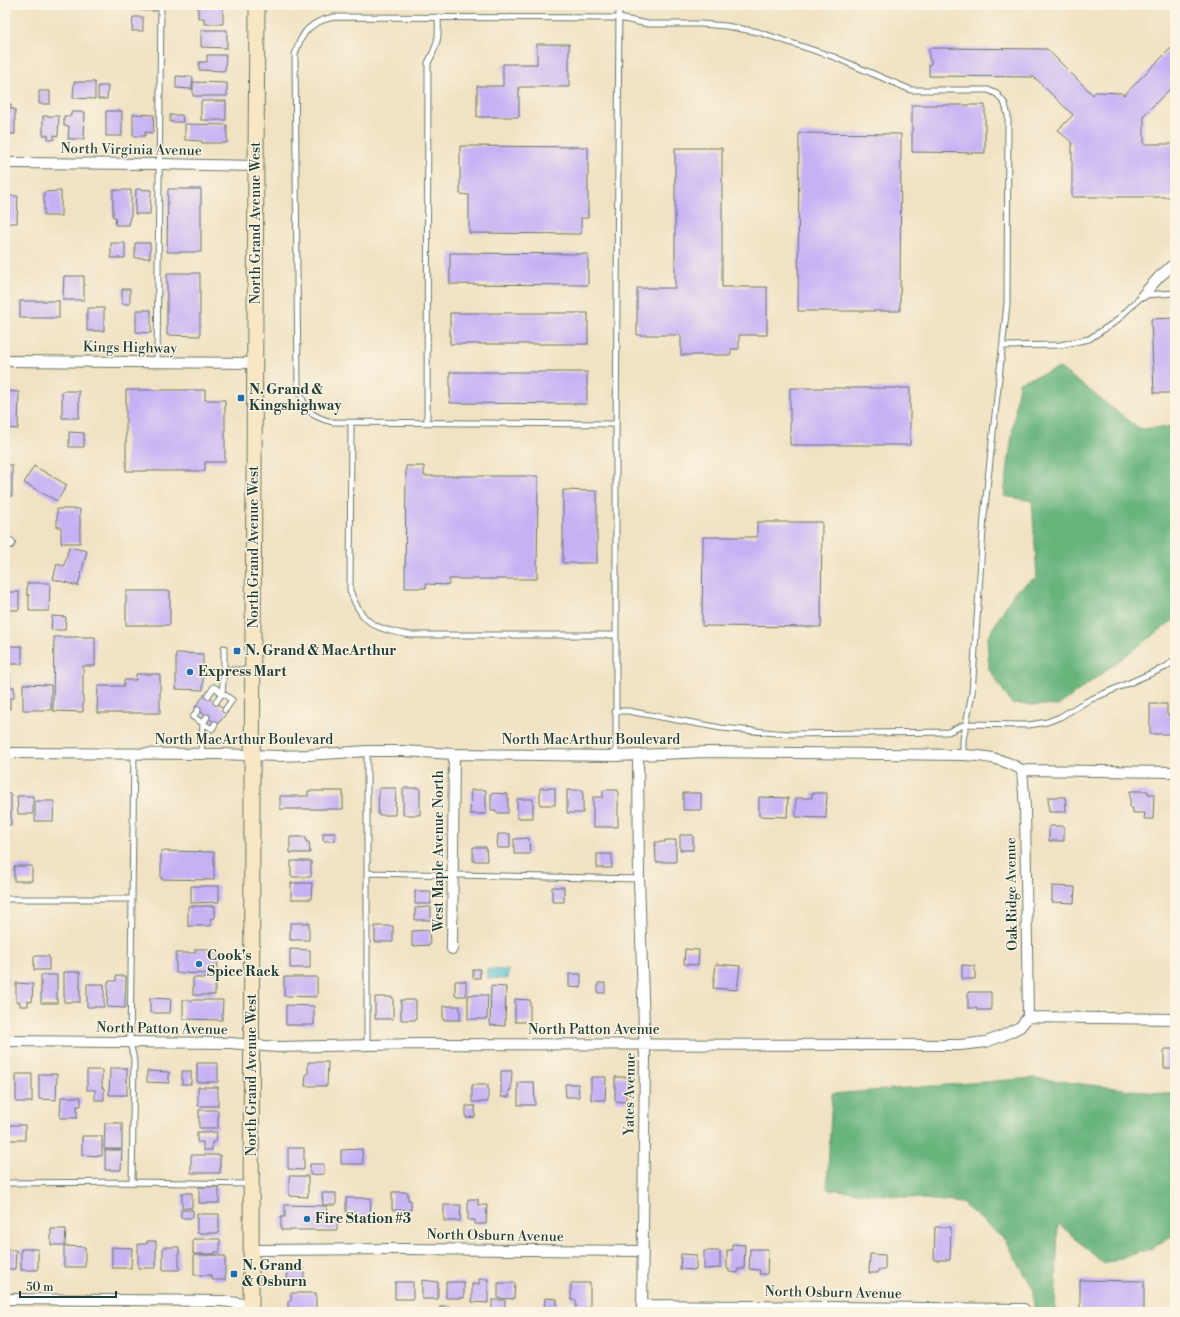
<svg xmlns="http://www.w3.org/2000/svg" width="1180" height="1317" viewBox="0 0 1180 1317" font-family="'Libre Bodoni',serif">
<style>
.forest{fill:#68b47d;stroke:#447858}
.water{fill:#51bdcd;stroke:#387d80}
.building{fill:#c6b1f5}
.lines{fill:none;stroke-linecap:round;stroke-linejoin:round}
.lane-casing{stroke:#687766;stroke-width:7}
.street-casing{stroke:#687766;stroke-width:12}
.secondary-casing{stroke:#687766;stroke-width:17}
.lane{stroke:#fff;stroke-width:5}
.street{stroke:#fff;stroke-width:10}
.secondary{stroke:#f9e7c3;stroke-width:15}
.poi-dot{fill:#1f6fb2;stroke:#fcf5e5;stroke-width:1.5}
.labels{text-anchor:middle;dominant-baseline:central;stroke-width:3;stroke-linejoin:round;paint-order:stroke}
.street-label{font-size:14px;fill:#1f3d34;stroke:#fcf5e5}
.poi-label{font-size:14px;font-weight:bold;fill:#1f3d34;stroke:#fcf5e5;text-anchor:start}
</style>
<rect width="100%" height="100%" fill="#fcf5e5"/>
<filter id="ink" filterUnits="userSpaceOnUse"><feTurbulence type="fractalNoise" baseFrequency=".025" numOctaves="2"/><feDisplacementMap in="SourceGraphic" scale="8" xChannelSelector="R" yChannelSelector="G"/><feConvolveMatrix kernelMatrix="1 2 1 2 8 2 1 2 1" color-interpolation-filters="sRGB"/></filter>
<filter id="wash" filterUnits="userSpaceOnUse"><feTurbulence type="fractalNoise" baseFrequency=".012" numOctaves="4" result="noise"/><feDisplacementMap in="SourceGraphic" scale="16" xChannelSelector="R" yChannelSelector="G"/><feGaussianBlur stdDeviation="0.9" result="paint"/><feColorMatrix in="noise" values="0 0 0 0 0 0 0 0 0 0 0 0 0 0 0 0 0 1.4 0 .05"/><feComposite in="paint" operator="in"/></filter>
<g filter="url(#wash)">
<rect width="100%" height="100%" fill="#f0e2c2"/>
<!-- forest -->
<path class="forest" d="M1060 368 1140 429 1175 426V619L1058 706 1012 704 989 669 987 638 1015 591 1037 577 1032 501 1004 496 1019 382Z
M1034 1078 1164 1094H1175V1234L1152 1248 1104 1264 1058 1223 1055 1312H1034V1290L1005 1240 962 1203 827 1189 832 1094Z"/>
<!-- water -->
<path class="water" d="M487 969 508 970V979L487 978Z"/>
<g id="blocks">
<!-- building -->
<path class="building" d="M139 5H156V11L139 10Z
M198 6H223V24H204V18H198Z
M133 17H143V31H132Z
M201 30H227V48L201 47Z
M537 44H569V87H519V117H477V86H503V64H537Z
M929 48 1047 49 1093 95 1095 92 1121 93 1124 95 1170 49H1175V84L1144 115V144H1175V197H1072V143L1058 130 1073 115 1034 77 929 76V64H931V60H929Z
M207 55H226L225 71 199 70V62H207Z
M176 76 193 77 192 89 176 88Z
M74 82H95V99L73 98Z
M193 82 227 83V96H193Z
M98 86H108L107 99H98Z
M39 91H50V104H39Z
M201 101H226V120H201Z
M5 104H11V109H15V134H9L10 137H5Z
M912 105H985V153L912 152Z
M106 111H122V136H106Z
M71 112H85L84 139H68L69 126H64V116H71Z
M133 114 154 115 153 133 145 132V136H133Z
M170 115H182L183 122H170Z
M43 116H59L58 136 54 135V140L48 139V135H43Z
M185 124 227 125V143H202V141L185 140Z
M799 133 901 134 900 311H798Z
M460 146 588 147V218H581V234L469 233V195L460 194Z
M675 148H722V287H767V335H739V349H731V355H681V335H637V288H675Z
M136 189 151 190 150 214H135Z
M168 189H201V252H167Z
M113 190H131V216H130L129 225H115L116 217H113Z
M61 191V216H44V192Z
M5 196H18L17 223H5Z
M111 243H125V258H111Z
M135 243H150V258H135Z
M450 253 588 254V285L450 284Z
M167 273H200V336L167 335Z
M64 276H84V300H63Z
M122 289H130V304H122Z
M20 301H59V318H20Z
M87 308H104V331H87Z
M136 310H151V333L136 332Z
M450 313H588V344H450Z
M1175 318V393H1154L1151 319Z
M450 372H587V404L450 403Z
M790 388H910V445H790Z
M126 390H205V400H225V462H205V471H126Z
M5 391 19 392 18 429 5 428Z
M62 391H79V418H62Z
M69 432 84 433V447H69Z
M5 465H12V496H5Z
M34 466 67 485 57 501 24 483Z
M406 466H424V476H538L537 579H449V585L426 584V588H405Z
M563 490 597 491V563H563Z
M57 509H80V543H61V527H57Z
M757 522H822L821 627 702 626 703 537H757Z
M69 547 87 551 78 586 53 579 57 564 64 566Z
M27 583H50L49 611H29V595H27Z
M126 591H170V625H126Z
M5 592H19V610H5Z
M52 616 66 617 65 630H51Z
M54 637H95V666H83V712L53 711Z
M7 646H22V664H7Z
M176 653 203 654V690L176 689Z
M5 674H10V687H14V698H10V709H5Z
M136 674H160V713H97L98 686H124V680H136Z
M23 684 51 685V710H23Z
M205 694 228 712 217 725 195 707Z
M1150 704H1167V715H1175V734H1150Z
M379 788H396L395 815H378Z
M403 788H420V815H403Z
M540 788H555V805H540Z
M471 790H486V814H470Z
M567 790H583V813H567Z
M603 790H618V827H593V797H603Z
M308 791H343V809H280V796H308Z
M1130 791H1148V794H1154L1153 819H1144L1145 813H1133V808H1130Z
M491 793 508 794V813H496V810H491Z
M683 793H701V810H683Z
M812 793H827L826 818 796 817V798H812Z
M5 794H11V825H5Z
M17 796H33V814H18Z
M759 797 788 798 787 817 759 816Z
M1048 797H1065L1066 812H1049Z
M517 799H533V818H517Z
M35 801H54L53 821H35Z
M1049 826H1064V841H1049Z
M323 833H335V841H323Z
M498 834H510V848H497Z
M680 835H693V850H680Z
M290 837H306V842H309L310 853H290Z
M529 838 530 854H514V839Z
M665 840H676V862H656L655 842H665Z
M473 847H486L487 861H473Z
M161 851 214 852V880L161 879Z
M597 854H612V868H597Z
M291 861H311V877H291Z
M14 866H32V881H14Z
M291 883H312L311 899H291Z
M191 886H219V902L191 903Z
M1052 886 1075 887 1074 903 1052 902Z
M552 887H564V902H552Z
M415 891H431V904H415Z
M188 906H215V918H211V926H188Z
M431 907V920H415V908Z
M290 923H309V940H290Z
M375 926H393V942H375Z
M429 930 430 945 412 946V931Z
M195 949H209V953H218L217 974 176 973V953H195Z
M290 949 310 950V968H290Z
M685 949 699 950 698 965 684 964Z
M34 956H49V970H34Z
M5 962H8L7 993H5Z
M716 964 740 966 737 990 713 988Z
M962 965 975 966V979H962Z
M473 969H480V978H473Z
M64 972H80V1002H64Z
M569 974H581V988L569 987Z
M41 975H57V1003H41Z
M116 976H126L125 1008 107 1007 108 981H116Z
M284 977H317V997L284 996Z
M193 978H215V995H193Z
M455 981H466V996H455Z
M16 983 33 984 32 1002 28 1001V1006H20V1002H16Z
M598 983H605V993H598Z
M87 984H104V1007H87Z
M491 986 506 987 505 1026 490 1025Z
M968 992H991V1010H977V1008H968Z
M468 995H488L487 1019H468Z
M375 997H393V1019H375Z
M150 998 171 999 170 1013H150Z
M515 999 530 1000V1022H515Z
M183 1000H223L222 1020 183 1019Z
M401 1000H416V1020H401Z
M286 1005 314 1006V1025H286Z
M443 1006H460V1020H443Z
M1164 1049H1175V1068H1164Z
M308 1062H328L327 1086H305L306 1074H308Z
M197 1063H218V1082H197Z
M110 1068H127V1095H109Z
M87 1070H102V1088H104V1100H95V1090H87Z
M147 1071 169 1072V1083L147 1082Z
M182 1071H191V1084H182Z
M501 1071H512L511 1090H509V1097H501Z
M5 1074H9V1097H5Z
M16 1074H32V1102H16Z
M39 1074H57L56 1100 39 1099Z
M591 1077H606L605 1100H591Z
M615 1077H628V1084H626V1102L615 1101Z
M518 1082H534L535 1105H518Z
M565 1084H578L579 1097H566Z
M472 1085H488V1102H472Z
M198 1087H218V1106H198Z
M61 1097H81V1106H77V1118H60Z
M466 1106H475V1117L466 1118Z
M199 1110H218V1128H199Z
M105 1123H122V1149H104Z
M10 1125H25V1140H9Z
M197 1132H217L216 1142H212V1150H203V1142H197Z
M82 1136H102V1156L82 1155Z
M288 1148H304V1170L288 1169Z
M362 1149 363 1164H341V1150Z
M105 1150H122L121 1170H105Z
M191 1155H220V1173H191Z
M310 1164H324V1174L310 1175Z
M289 1176H308V1197L289 1196Z
M199 1187H219V1203H199Z
M392 1192H408V1200H411V1210H392Z
M182 1193H192V1208H182Z
M322 1193H336V1205H323Z
M346 1198H371L370 1219H355V1212H346Z
M468 1199H478V1205H487L486 1224H475V1220H468Z
M285 1205 327 1206 326 1217H337V1230H281V1217H285Z
M444 1205H461L460 1221H444Z
M181 1210H193V1218H181Z
M197 1214H219V1233H197Z
M935 1227H951L950 1260H934Z
M51 1229H66L65 1245H51Z
M193 1239H220V1252H215V1254H193Z
M147 1241H156V1268H138V1244H147Z
M732 1244 745 1245 744 1269H738V1273L729 1272V1269H727V1250H732Z
M64 1246 85 1247V1267H64Z
M112 1247 132 1248 131 1268H112Z
M163 1247H179V1270H163Z
M21 1249H38V1270H21Z
M750 1249H768L767 1274H759L760 1270 749 1269Z
M5 1250H16L15 1269H5Z
M704 1251H720V1268L704 1269Z
M681 1254 696 1255V1270L680 1269Z
M870 1254 885 1255V1270H878V1273H869Z
M194 1255H220L219 1256H225V1280H212V1275H194Z
M288 1268H304V1285H287Z
M479 1279H488V1303L472 1302V1284H479Z
M422 1280 438 1282V1299H422Z
M1080 1280 1144 1281V1312H1080Z
M395 1282H413V1299H395Z
M446 1282H464V1298H446Z
M498 1283H515L514 1299 498 1298Z
M571 1283H590V1312H576V1300H571Z
M291 1293H316V1310H288V1301H291Z
M545 1298 557 1299V1312H541V1308H544Z
M492 1300H505V1312H492Z
M440 1306H449V1312H440Z"/>
</g>
</g>
<g filter="url(#ink)">
<use href="#blocks" fill-opacity="0" stroke="#687766" stroke-width="1"/>
<g class="lines">
<!-- lane casing -->
<g class="lane-casing">
<path id="lane" d="M1003 346 1060 345 1089 339 1115 322 1143 295 1175 293
M157 362 161 5
M351 423 350 590C361 624 377 630 411 635H615
M427 423 428 63C438 44 439 38 438 17
M616 424 333 422C309 417 304 408 298 386L295 55C301 32 310 22 334 17L619 18 648 24H701L726 26 758 32 834 57 911 90H988L997 94 1005 104 1008 116 1007 304 984 516 972 693 963 740V755
M224 648V670H252
M208 696 214 687 232 700 225 710
M216 702 222 693 224 670
M198 710 193 717 212 729 215 724
M615 711H628L721 728 776 733 791 734 948 732 966 724 1029 725 1047 722 1060 717 1087 701 1166 667 1175 659
M134 754 130 1043 134 1059 132 1182 250 1184
M201 754 203 723 207 717
M616 756V444L619 5
M368 873 639 879
M5 899H131
M367 1045V751
M5 1183 132 1182"/>
</g>
<!-- street casing -->
<g class="street-casing">
<path id="street" d="M5 163 159 164 256 166
M1143 295 1159 277 1175 263
M5 361 255 363
M5 543H10
M5 753 220 754 278 756 308 755 367 751H403L454 754 616 756 705 752 963 755C987 756 1001 758 1022 770L1175 772
M638 756 639 879 645 1057 642 1312
M1022 770 1025 807 1028 1017
M452 949 454 754
M5 1041 230 1043 277 1047 418 1044 960 1045 986 1042 1002 1036 1020 1027 1028 1017 1175 1019
M251 1250 403 1249 643 1251
M5 1299 222 1301 251 1305
M642 1305 1024 1309"/>
</g>
<!-- secondary casing -->
<g class="secondary-casing">
<path id="secondary" d="M248 1312 251 1305 252 785 257 5"/>
</g>
<!-- lane -->
<use href="#lane" class="lane"/>
<!-- street -->
<use href="#street" class="street"/>
<!-- secondary -->
<use href="#secondary" class="secondary"/>
</g>
</g>
<!-- markers -->
<g class="poi-dot">
<rect x="237" y="394" width="8" height="8" rx="2"/>
<rect x="233" y="647" width="8" height="8" rx="2"/>
<circle cx="190" cy="672" r="4"/>
<circle cx="199" cy="964" r="4"/>
<circle cx="307" cy="1219" r="4"/>
<rect x="230" y="1270" width="8" height="8" rx="2"/>
</g>
<g class="labels">
<!-- street labels -->
<g class="street-label">
<text transform="translate(131 150) rotate(1)">North Virginia Avenue</text>
<text transform="translate(256 223) rotate(-90)">North Grand Avenue West</text>
<text transform="translate(130 348) rotate(1)">Kings Highway</text>
<text transform="translate(254 547) rotate(-90)">North Grand Avenue West</text>
<text x="244" y="740">North MacArthur Boulevard</text>
<text x="591" y="740">North MacArthur Boulevard</text>
<text transform="translate(439 851) rotate(-90)">West Maple Avenue North</text>
<text transform="translate(1012 894) rotate(-91)">Oak Ridge Avenue</text>
<text transform="translate(162 1029) rotate(1)">North Patton Avenue</text>
<text x="594" y="1030">North Patton Avenue</text>
<text transform="translate(252 1075) rotate(-90)">North Grand Avenue West</text>
<text transform="translate(630 1094) rotate(-89)">Yates Avenue</text>
<text transform="translate(495 1236) rotate(1)">North Osburn Avenue</text>
<text transform="translate(833 1293) rotate(1)">North Osburn Avenue</text>
</g>
<!-- poi labels -->
<g class="poi-label">
<text x="249" y="390">N. Grand &amp;<tspan x="249" dy="16">Kingshighway</tspan></text>
<text x="245" y="651">N. Grand &amp; MacArthur</text>
<text x="198" y="672">Express Mart</text>
<text x="207" y="956">Cook's<tspan x="207" dy="16">Spice Rack</tspan></text>
<text x="315" y="1219">Fire Station #3</text>
<text x="242" y="1266">N. Grand<tspan x="242" dy="16">&amp; Osburn</tspan></text>
</g>
</g>
<!-- margin -->
<rect width="1180" height="1317" fill="none" stroke="#fcf5e5" stroke-width="20"/>
<!-- scale -->
<path d="M20 1291v6h96v-6" fill="none" stroke="#1f3d34" stroke-width="2"/>
<text x="26" y="1291" font-size="12" fill="#1f3d34" stroke="#fcf5e5" stroke-width="3" paint-order="stroke">50 m</text>
</svg>
